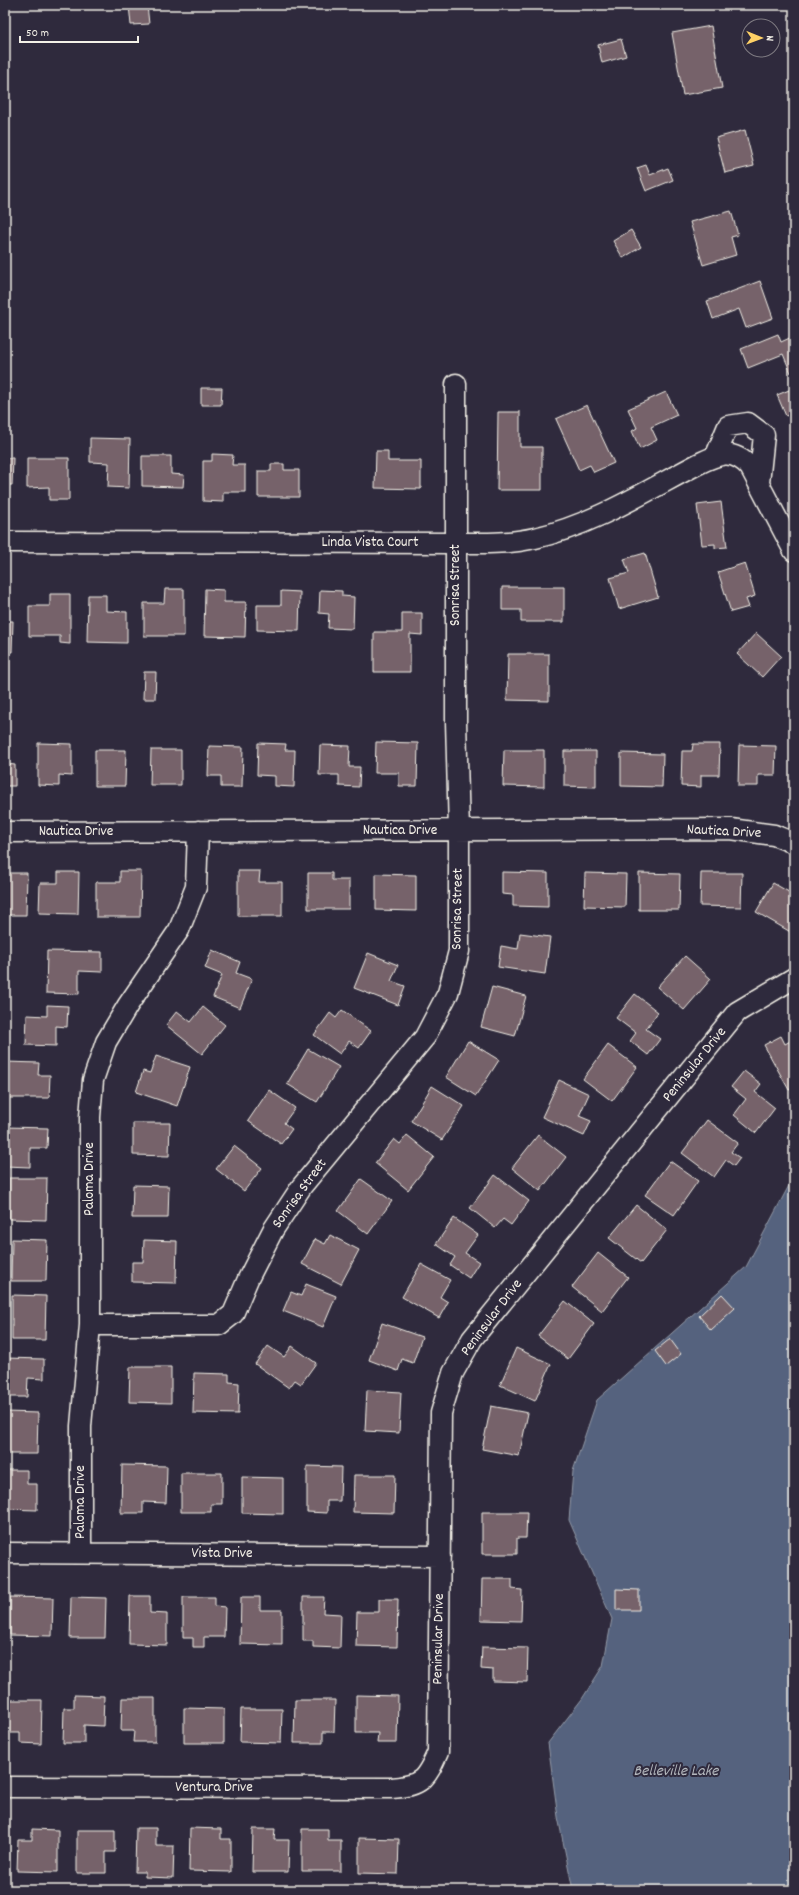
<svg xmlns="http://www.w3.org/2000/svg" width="799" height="1895" viewBox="0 0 799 1895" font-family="Dekko,sans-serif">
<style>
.water{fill:#54627e;stroke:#949ba8}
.building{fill:#76626a;stroke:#f4f1e8}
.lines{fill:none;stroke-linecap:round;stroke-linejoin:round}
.minor-casing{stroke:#f4f1e8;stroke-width:23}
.minor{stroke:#2f2a3d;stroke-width:20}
.labels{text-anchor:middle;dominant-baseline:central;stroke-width:4;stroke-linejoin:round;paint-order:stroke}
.street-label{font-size:15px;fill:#f4f1e8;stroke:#2f2a3d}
.water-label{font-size:16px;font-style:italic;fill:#b4b8be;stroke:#2f2a3d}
</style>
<rect width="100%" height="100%" fill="#2f2a3d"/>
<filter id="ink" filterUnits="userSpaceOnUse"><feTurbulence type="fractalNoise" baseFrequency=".025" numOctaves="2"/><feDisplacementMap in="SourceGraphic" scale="8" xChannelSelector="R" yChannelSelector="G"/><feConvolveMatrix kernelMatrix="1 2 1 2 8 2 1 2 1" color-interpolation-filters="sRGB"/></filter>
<g filter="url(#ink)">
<!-- water -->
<path class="water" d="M794 1176V1890H573L558 1817 548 1743 582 1699 603 1666 612 1619 569 1520 573 1471 597 1400 746 1267Z"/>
<!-- building -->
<path class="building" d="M129 5H147L149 24 131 25Z
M711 26 722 88 683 95 672 33Z
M621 39 626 56 602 63 598 45Z
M745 130 754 166 725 173 716 138Z
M646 165 650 175 668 168 673 180 646 191 637 168Z
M731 211 738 235 731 237 736 255 703 265 690 222Z
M631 230 641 247 623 258 613 241Z
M760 281 773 318 746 328 739 309 713 319 707 301Z
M778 334 781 342 794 336V372L791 373 783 354 748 368 741 349Z
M201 388H222L221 405H201Z
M794 388V412L786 416 777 395Z
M666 392 677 415 651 427 657 440 640 449 632 431 637 428 628 409Z
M587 405 614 463 594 472 590 465 579 470 556 419Z
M498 412H520V447H542V490H497Z
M90 438 130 439 129 488 108 487 109 463 90 462Z
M376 451H388V461H421V489L375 488Z
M212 454 233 455 232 465H245V492H223V502L203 501V461H212Z
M142 456H171V474L184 475 183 487 142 486Z
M5 458H13L12 485H5Z
M27 458H69V500H49V487L27 488Z
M271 464H284V470H299V497H258V471H271Z
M721 502 727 547 715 548V544L702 545 697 505Z
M645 553 658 597 619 609 610 578 629 573 624 559Z
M745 563 755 596 746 599 749 607 731 612 718 572Z
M502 587H564V622H521V610H502Z
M165 589H184V636H144V603H164Z
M205 589 224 590V602H246L245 637 204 636Z
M320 590 342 591V596L354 597 353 629 328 628 329 614 319 613Z
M281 591 300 592 299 631 257 630V605H281Z
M50 594H70V644L60 643V636H29V606H50Z
M88 595H106V611L127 612V643L87 642Z
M402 613H422V635L410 634V672H374V632H402Z
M5 621H13L12 652H5Z
M756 633 781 656 762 677 737 654Z
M508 654H549V701L507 700Z
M144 672H156L155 699H143Z
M376 742 418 743 417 786H399V773H375Z
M38 743 72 744V776L59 775V786L38 785Z
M258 743 286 744 285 750H295L294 787 275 786V776L257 775Z
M693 744H720L719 775H701V787L681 786 682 751H692Z
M320 745 350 746 349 767H360L359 787 339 786V775H319Z
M739 745 776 746 775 775H758V786H738Z
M5 746H7L6 764 15 765V786H5Z
M209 746 243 747 242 787H221V776H208Z
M95 750H126L125 786H95Z
M151 750H181V785H150Z
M504 750H544V787L503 786Z
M564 751H596V787L564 786Z
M621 753 663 754 662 787 621 786Z
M120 871H141L140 917H96V882H120Z
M238 871H260L259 882H282V916H238Z
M58 872H79L78 914 39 913 40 883H58Z
M502 872 548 873V907L513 906V895L502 894Z
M5 873H27L26 915H5Z
M308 873H332V880H349V909H308Z
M585 873 626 874 625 907 584 906Z
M639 873 680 874 679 910H639Z
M701 873H742L741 907 700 906Z
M376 874 416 875V911L376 910Z
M773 883 794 895V934L756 912Z
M520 933 550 937 545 974 498 967 501 946 518 949Z
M212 950 240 962 236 973 252 979 240 1008 213 997 222 975 205 968Z
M47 951 102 952V972L79 971V994L46 993Z
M368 953 398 965 391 981 405 986 398 1005 354 988Z
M685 956 711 979 684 1010 657 987Z
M492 987 526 996 515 1036 481 1027Z
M635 994 658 1012 646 1029 660 1039 648 1055 630 1041 636 1033 616 1018Z
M47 1005 68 1006 67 1027 56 1026V1046L26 1045 27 1015 47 1016Z
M203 1007 225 1025 202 1054 166 1025 177 1011 191 1022Z
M342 1010 371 1031 359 1048 349 1041 340 1054 314 1035 330 1013 336 1018Z
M781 1036 785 1044 794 1039V1088L789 1090 764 1045Z
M468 1041 499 1060 476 1096 446 1077Z
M608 1045 637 1067 612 1101 583 1079Z
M308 1049 339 1067 317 1102 287 1084Z
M156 1056 190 1067 177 1106 136 1092 143 1071 150 1073Z
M5 1062 39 1063 38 1075H50L49 1098H5Z
M744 1071 761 1084 755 1092 775 1108 756 1133 734 1115 746 1099 731 1087Z
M559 1080 589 1094 579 1116 591 1121 584 1136 542 1117Z
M432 1086 464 1106 442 1140 411 1121Z
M269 1090 295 1108 284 1123 292 1129 281 1144 248 1121Z
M707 1120 738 1143 731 1152 740 1158 734 1166 726 1160 714 1177 682 1153Z
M133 1123H170L169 1156 133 1155Z
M5 1127 48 1128 47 1148H30V1167L5 1166Z
M407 1135 434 1157 408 1190 375 1163 394 1139 400 1144Z
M538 1135 566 1157 540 1191 512 1168Z
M234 1146 262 1168 244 1191 216 1169Z
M670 1161 698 1181 674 1215 645 1195Z
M495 1175 529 1201 511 1225 503 1219 495 1228 470 1208Z
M9 1178H47L46 1220 9 1219Z
M361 1179 392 1201 368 1234 338 1211Z
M133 1185 169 1186 168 1218H132Z
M636 1205 667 1230 641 1263 609 1238Z
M454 1218 478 1235 465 1253 479 1262 469 1278 450 1265 455 1257 436 1244Z
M330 1235 359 1250 341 1284 302 1264 315 1239 325 1244Z
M12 1239 47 1240 46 1281H11Z
M144 1240 177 1241 176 1283 132 1282V1262H143Z
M598 1253 628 1277 602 1311 572 1287Z
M421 1264 450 1280 440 1297 448 1302 439 1318 402 1297Z
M306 1284 336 1296 323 1327 283 1311 291 1292 301 1296Z
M722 1294 735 1308 711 1330 699 1316Z
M12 1295 46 1296 45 1340H12Z
M565 1301 594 1324 568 1359 538 1336Z
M382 1323 422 1337 413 1363 402 1359 398 1371 369 1360Z
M670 1339 681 1354 666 1366 655 1351Z
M268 1346 284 1357 292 1346 316 1363 301 1384 295 1380 289 1388 255 1364Z
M516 1348 551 1364 535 1401 500 1385Z
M5 1358 44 1359V1379L28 1378 27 1397H5Z
M130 1367H171V1403L129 1402Z
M194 1373 229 1374V1382L239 1383 238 1414 193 1413Z
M367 1390 401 1392 399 1433 365 1431Z
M491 1406 528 1413 519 1456 482 1449Z
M5 1412 38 1413 37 1454H5Z
M122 1465 167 1466 166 1503 143 1502V1513H121Z
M307 1466 341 1467 340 1501H327V1513L307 1512Z
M5 1470H27V1484H37V1510L5 1509Z
M181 1473H222V1504H211V1512H181Z
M354 1475H395L394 1513 353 1512Z
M242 1477 283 1478V1514L242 1513Z
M482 1512H527L526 1538H517V1554H482Z
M482 1579H512V1589L522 1590 521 1621 481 1620Z
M616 1589 639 1590V1610H616Z
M130 1596H150V1613L167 1614V1645L129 1644Z
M10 1597 53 1598 52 1636 10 1635Z
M71 1597 106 1598 105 1638H70Z
M183 1597H215V1606L225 1607 224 1637H204V1647H193V1638H183Z
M241 1597H260V1610H282V1645L240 1644Z
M303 1597H324L323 1613 341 1614 340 1648 313 1647V1641H303Z
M379 1599H398L397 1647 356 1646 357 1612H379Z
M482 1647 528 1648 527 1682 493 1681V1670L481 1669Z
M74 1695 104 1696 103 1726 84 1725V1743H63L64 1708H74Z
M356 1695 398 1696 397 1743H377L378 1733H356Z
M122 1698H155V1742H133L134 1731H121Z
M7 1700H42L41 1744 20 1743V1733H6Z
M295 1700H335L334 1732H323V1743H294Z
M184 1708 224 1709V1743H184Z
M241 1709H282L281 1743 240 1742Z
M136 1828H156V1846H174L173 1878 145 1877V1872H135Z
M190 1828 221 1829V1839H231V1872L189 1871Z
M32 1829 58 1830V1872L17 1871 18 1840H32Z
M253 1829H275L274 1840H289L288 1872H252Z
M302 1829H328V1840H341V1871H302Z
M77 1830H115V1852H106V1873H77Z
M359 1838 399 1839 398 1874 359 1873Z"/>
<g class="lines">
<!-- minor casing -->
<g class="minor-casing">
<path id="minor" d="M716 455 728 426 748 423 764 435 759 483
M5 542 456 543C482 543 509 544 535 538 593 525 646 491 698 464 719 454 732 448 750 467L794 551
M5 832 731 829 774 835 794 843
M90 1325H219L233 1314 248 1279 273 1230 302 1186 425 1037 448 993 459 951V831L456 721V384
M5 1553 440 1556
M81 1553V1426L90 1325V1117L93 1080 106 1042 128 1005 179 930 196 887 198 831
M5 1787 391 1788C422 1786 426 1779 438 1752L441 1413 453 1373 472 1339 737 1012 794 978"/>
</g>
<!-- minor -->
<use href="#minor" class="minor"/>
</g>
</g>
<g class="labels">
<!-- street labels -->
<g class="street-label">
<text x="370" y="543">Linda Vista Court</text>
<text transform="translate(456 585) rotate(-90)">Sonrisa Street</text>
<text x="400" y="831">Nautica Drive</text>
<text x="76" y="832">Nautica Drive</text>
<text transform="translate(724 832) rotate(3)">Nautica Drive</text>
<text transform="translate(458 909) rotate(-89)">Sonrisa Street</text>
<text transform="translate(695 1065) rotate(-51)">Peninsular Drive</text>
<text transform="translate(90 1179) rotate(-90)">Paloma Drive</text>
<text transform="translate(300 1194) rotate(-54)">Sonrisa Street</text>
<text transform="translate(492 1318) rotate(-53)">Peninsular Drive</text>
<text transform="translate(81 1502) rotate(-90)">Paloma Drive</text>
<text x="222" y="1554">Vista Drive</text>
<text transform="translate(439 1639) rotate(-89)">Peninsular Drive</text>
<text x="214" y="1788">Ventura Drive</text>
</g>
<!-- water labels -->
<g class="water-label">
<text x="676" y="1771">Belleville Lake</text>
</g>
</g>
<!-- margin -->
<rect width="799" height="1895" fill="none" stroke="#2f2a3d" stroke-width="20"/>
<rect x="10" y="10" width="779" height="1875" fill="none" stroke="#f4f1e8" stroke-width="1.5" filter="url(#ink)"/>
<!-- north arrow -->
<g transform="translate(761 38) rotate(91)"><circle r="19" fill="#2f2a3d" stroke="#7e7a81"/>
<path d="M0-3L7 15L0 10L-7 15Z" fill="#ffd166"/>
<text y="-6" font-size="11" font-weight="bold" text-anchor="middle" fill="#f4f1e8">N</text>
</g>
<!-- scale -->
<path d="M20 36v6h118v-6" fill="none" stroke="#f4f1e8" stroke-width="2"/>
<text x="26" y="36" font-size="12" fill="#f4f1e8" stroke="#2f2a3d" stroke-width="3" paint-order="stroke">50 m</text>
</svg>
